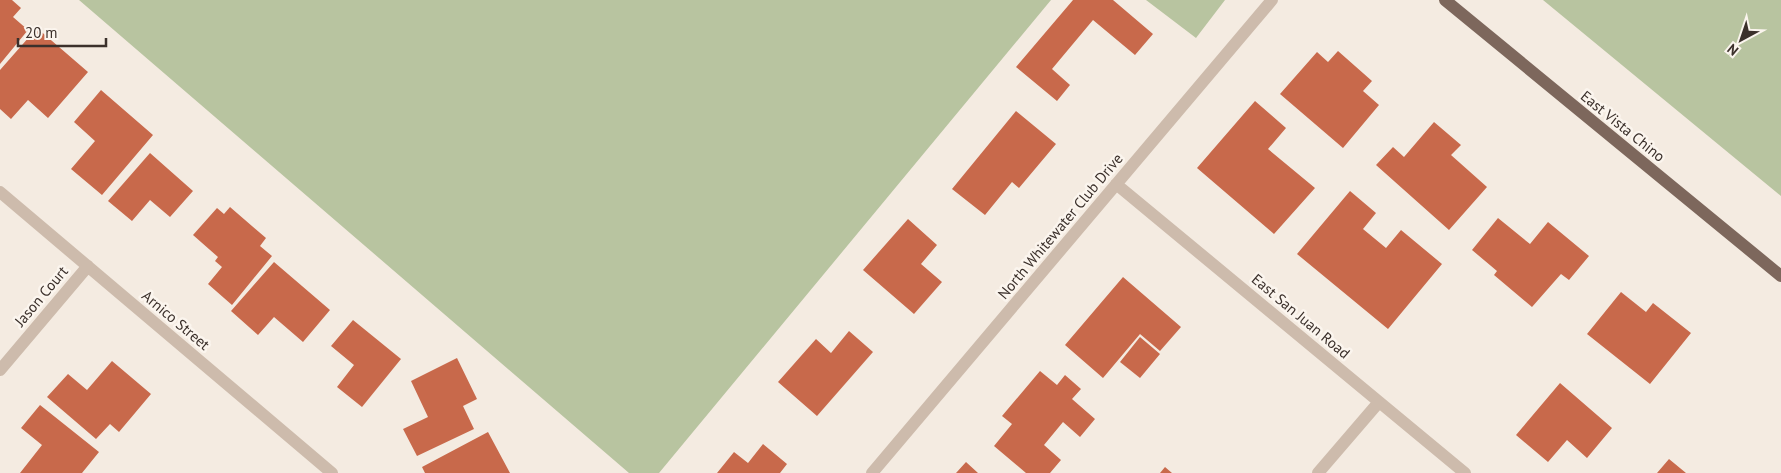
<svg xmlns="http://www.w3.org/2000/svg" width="1781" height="473" viewBox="0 0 1781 473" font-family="'PT Sans',sans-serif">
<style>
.green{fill:#b8c4a0}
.building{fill:#c8694b}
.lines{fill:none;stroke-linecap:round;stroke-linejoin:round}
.street{stroke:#cdbbac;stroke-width:12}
.primary{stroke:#7d675c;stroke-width:12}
.labels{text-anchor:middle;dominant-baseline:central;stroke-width:5;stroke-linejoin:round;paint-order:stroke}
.street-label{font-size:15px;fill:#3b302b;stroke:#fbf5ee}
</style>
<rect width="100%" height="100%" fill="#f4ebe1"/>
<!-- green -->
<path class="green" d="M79 0H1051L659 473H629Z
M1146 0H1225L1196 38Z
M1543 0H1781V196Z"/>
<!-- building -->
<path class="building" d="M0 0H12L21 8 13 17 28 30 0 64Z
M1073 0H1113L1153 34 1135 55 1093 20 1052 69 1070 85 1057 101 1016 67Z
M37 28 88 72 48 118 28 100 11 119 0 109V70Z
M1338 51 1372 81 1363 91 1379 105 1343 148 1280 94 1317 52 1328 62Z
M101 90 153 135 102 195 71 169 95 141 74 122Z
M1255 101 1286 128 1268 149 1315 188 1274 234 1197 168Z
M1016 111 1056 144 1019 188 1012 182 985 215 952 189Z
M1434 122 1461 145 1451 155 1487 187 1449 230 1376 165 1393 147 1404 157Z
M150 153 193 191 170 217 150 200 132 221 108 201Z
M1350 191 1376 213 1363 229 1386 248 1401 230 1442 264 1388 329 1297 254Z
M230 207 266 238 260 246 272 256 232 305 208 284 222 267 215 261 218 257 193 235 217 208 224 214Z
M1498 218 1530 244 1548 222 1589 256 1569 280 1561 274 1532 307 1494 275 1497 271 1472 250Z
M908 219 937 245 921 264 942 282 914 314 863 270Z
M274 262 330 310 303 342 274 317 258 335 231 311Z
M1123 277 1181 327 1160 351 1140 334 1103 378 1065 345Z
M1621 292 1646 312 1653 303 1691 333 1650 384 1587 334Z
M353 320 401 359 362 407 337 387 354 365 331 346Z
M849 331 873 352 817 416 778 382 816 339 831 353Z
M1140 337 1160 354 1140 378 1120 362Z
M457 358 477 399 463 406 474 429 417 456 403 429 428 417 411 381Z
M112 361 151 394 119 432 110 424 96 439 47 397 68 374 87 390Z
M1040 371 1057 385 1065 375 1081 389 1072 399 1095 419 1080 437 1063 422 1044 445 1061 460 1050 473H1026L994 446 1012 424 1002 416Z
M1560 383 1612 428 1587 458 1567 440 1548 462 1516 435Z
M40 405 99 452 82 473H20L42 445 21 428Z
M488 432 510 473H425L422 467Z
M763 444 787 464 780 473H717L734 452 748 463Z
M1669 459 1686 473H1657Z
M966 462 978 473H956Z
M1165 467 1172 473H1160Z"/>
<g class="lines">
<!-- street -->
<path class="street" d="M1116 184 1465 473
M0 192 332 473
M0 370 88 266
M872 473 1272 0
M1318 473 1379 402"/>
<!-- primary -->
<path class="primary" d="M1445 0 1781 276"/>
</g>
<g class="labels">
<!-- street labels -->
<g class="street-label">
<text transform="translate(1623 126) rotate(39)">East Vista Chino</text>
<text transform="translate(1060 226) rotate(-50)">North Whitewater Club Drive</text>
<text transform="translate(41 296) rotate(-50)">Jason Court</text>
<text transform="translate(1301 316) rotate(40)">East San Juan Road</text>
<text transform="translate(176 320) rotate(40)">Arnico Street</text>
</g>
</g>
<!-- north arrow -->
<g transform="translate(1741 40) rotate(220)" stroke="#fbf5ee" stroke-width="4" paint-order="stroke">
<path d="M0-4L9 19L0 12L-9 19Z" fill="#3b302b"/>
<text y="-8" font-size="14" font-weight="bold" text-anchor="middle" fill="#3b302b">N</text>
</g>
<!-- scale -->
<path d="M18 38v8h88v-8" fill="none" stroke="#3b302b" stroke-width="2.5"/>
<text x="25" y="38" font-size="15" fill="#3b302b" stroke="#fbf5ee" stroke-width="4" paint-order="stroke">20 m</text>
</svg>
